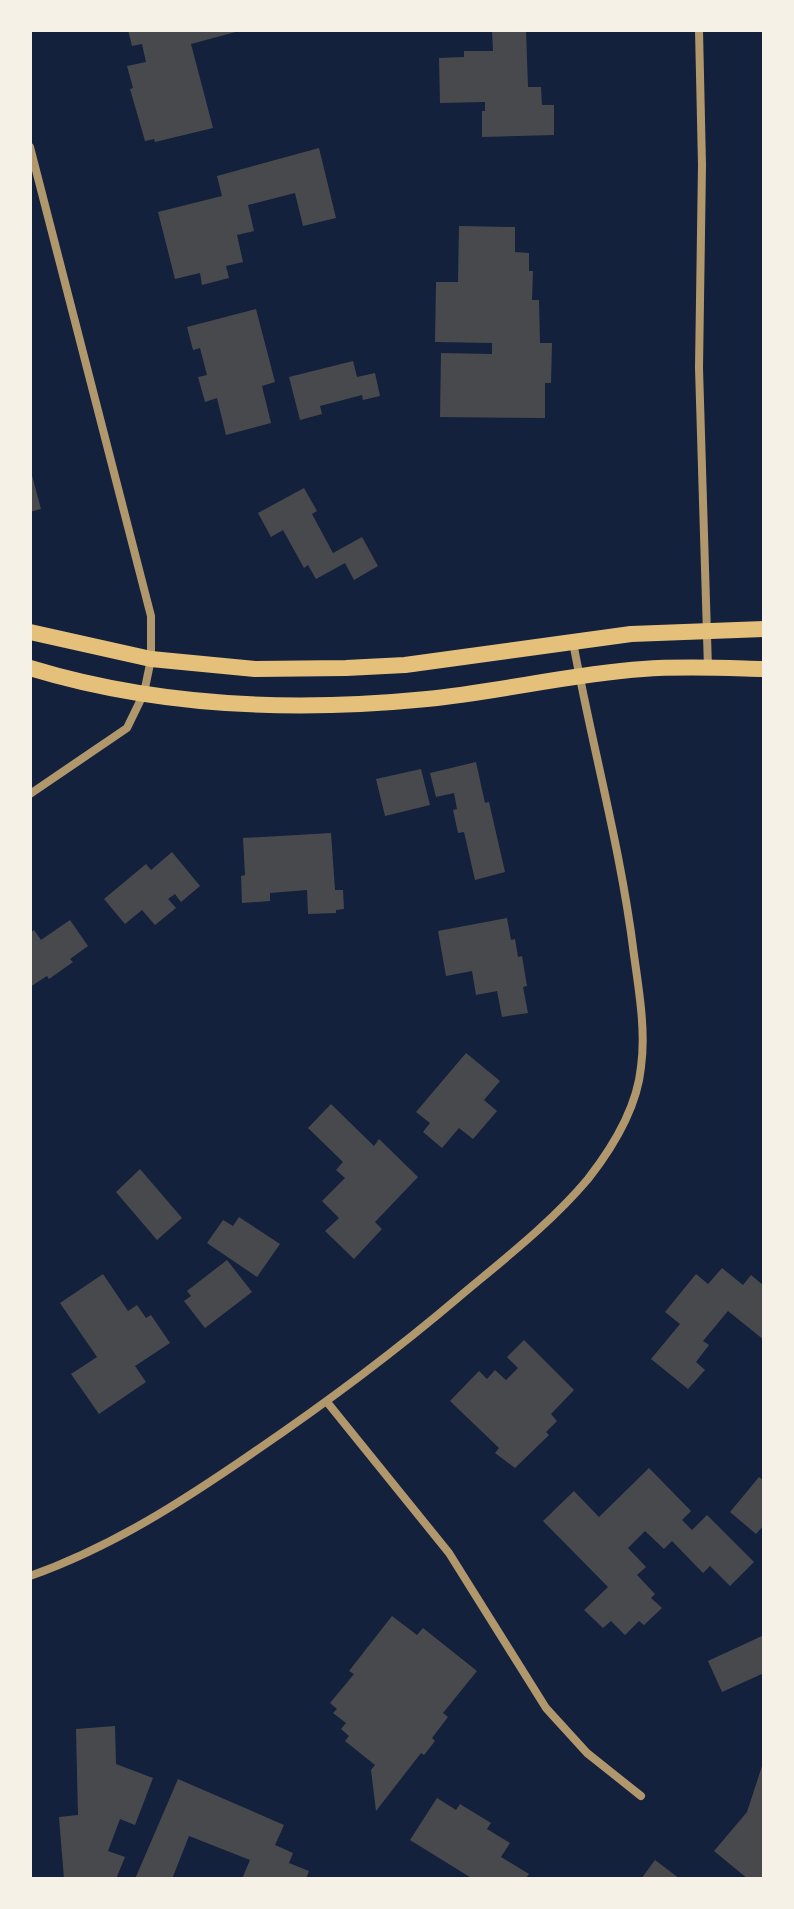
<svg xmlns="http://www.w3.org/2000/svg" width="794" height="1909" viewBox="0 0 794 1909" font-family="'Fira Sans Condensed',sans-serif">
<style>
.building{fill:#48494c}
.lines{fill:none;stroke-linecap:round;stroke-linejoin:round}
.minor{stroke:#b1986c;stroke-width:8}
.secondary{stroke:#e5c07b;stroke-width:16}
</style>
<rect width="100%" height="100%" fill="#14213d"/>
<!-- building -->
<path class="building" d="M128 30H243L191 44 213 128 155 142 154 139 145 141 130 89 133 88 127 66 146 62 142 44 132 46Z
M492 30H526L528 87H541L542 105H554V135L482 137V111H485V102L440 103 439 58 464 57V51H493Z
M319 148 336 218 303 226 295 193 248 205 254 231 237 235 243 262 226 266 229 278 202 285 200 273 175 279 158 212 222 196 217 176Z
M459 226 515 227V252L529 253V271H533L532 300H539L540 343H552L551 383H545V418L440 417 441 353 492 354V343L435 342 436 282H458Z
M256 309 275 382 262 386 271 423 226 435 217 398 205 402 198 377 207 375 200 348 193 350 187 327Z
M353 361 357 377 375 373 380 396 363 400 362 395 320 406 322 414 300 420 289 377Z
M30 468 41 509 30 512Z
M304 488 317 511 312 514 333 553 362 537 378 566 354 580 345 563 316 579 308 565 304 568 283 530 271 537 258 513Z
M476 762 485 803 489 802 505 872 475 880 464 832 458 833 453 810 457 809 454 793 436 797 430 773Z
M421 769 430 805 385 816 376 779Z
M331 833 335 890H343L344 909 336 910V913L308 914 307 890 270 893V901L242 903 241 876 245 875 243 838Z
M172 852 200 886 181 902 175 894 168 899 176 908 155 925 142 910 125 924 104 899 146 864 151 870Z
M507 918 511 940 515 939 518 957 522 956 527 986 523 987 528 1013 502 1017 497 991 476 995 472 971 446 976 438 931Z
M70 920 88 946 70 959 73 962 49 979 47 976 30 987V933L34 930 41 940Z
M466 1053 500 1081 484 1100 497 1111 473 1139 459 1128 442 1148 423 1132 430 1123 416 1112Z
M331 1104 374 1146 379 1139 418 1177 375 1222 382 1229 354 1259 325 1231 339 1218 322 1201 345 1178 336 1170 343 1162 308 1128Z
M140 1169 182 1218 157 1240 116 1192Z
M239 1217 280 1244 257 1277 207 1243 223 1220 233 1226Z
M227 1260 252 1292 205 1328 184 1301 191 1296 187 1291Z
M722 1268 743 1285 751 1275 764 1286V1340L728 1311 703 1341 709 1345 696 1362 705 1370 688 1389 651 1359 680 1324 665 1312 696 1274 708 1284Z
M103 1274 128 1311 137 1305 146 1318 151 1315 170 1343 135 1366 146 1382 99 1414 71 1374 97 1357 60 1303Z
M524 1340 574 1390 551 1414 557 1421 546 1432 549 1435 515 1468 495 1453 499 1448 450 1401 479 1371 487 1379 495 1370 506 1380 518 1368 507 1357Z
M649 1468 691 1511 682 1520 692 1530 707 1515 754 1562 730 1586 710 1566 703 1573 672 1541 664 1549 645 1531 628 1548 646 1567 637 1575 655 1594 651 1598 662 1608 644 1625 639 1621 625 1635 611 1621 603 1628 584 1610 608 1587 543 1521 574 1491 599 1517Z
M759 1477 764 1481V1525L756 1534 730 1512Z
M392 1616 417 1635 423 1628 477 1671 443 1713 448 1717 432 1738 435 1741 424 1755 421 1753 376 1811 371 1770 375 1765 345 1741 349 1736 341 1729 346 1723 333 1713 337 1709 330 1703 354 1674 349 1671Z
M764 1635V1673L722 1692 708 1661Z
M115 1726 116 1764 153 1778 135 1825 120 1819 108 1851 125 1857 116 1879H64L59 1817 78 1815 76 1729Z
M764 1760V1879H748L714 1851 747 1812Z
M178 1779 284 1825 275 1845 293 1853 289 1863 309 1871 306 1879H242L250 1860 189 1836 172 1879H135Z
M437 1798 456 1810 460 1804 491 1823 487 1829 510 1843 501 1857 529 1874 525 1879H473L410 1840Z
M655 1860 680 1879H641Z"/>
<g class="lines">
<!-- minor -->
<path class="minor" d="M699 30 702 165 699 368 708 668
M30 147 151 616V659L144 693 127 728 30 794
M327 1402 449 1553 546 1708 587 1753 641 1796
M30 1576C112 1547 183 1501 254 1452 326 1403 392 1354 459 1297 503 1260 551 1223 588 1179 613 1147 637 1108 641 1067 646 1031 639 991 634 955 621 849 592 746 573 642"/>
<!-- secondary -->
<path class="secondary" d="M30 632 151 659 255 669 346 668 405 665 631 634 764 629
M30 668C158 707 295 712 427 699 499 692 570 674 643 669 683 666 724 668 764 669"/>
</g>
<!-- border -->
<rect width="794" height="1909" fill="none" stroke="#f6f1e7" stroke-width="64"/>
</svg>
